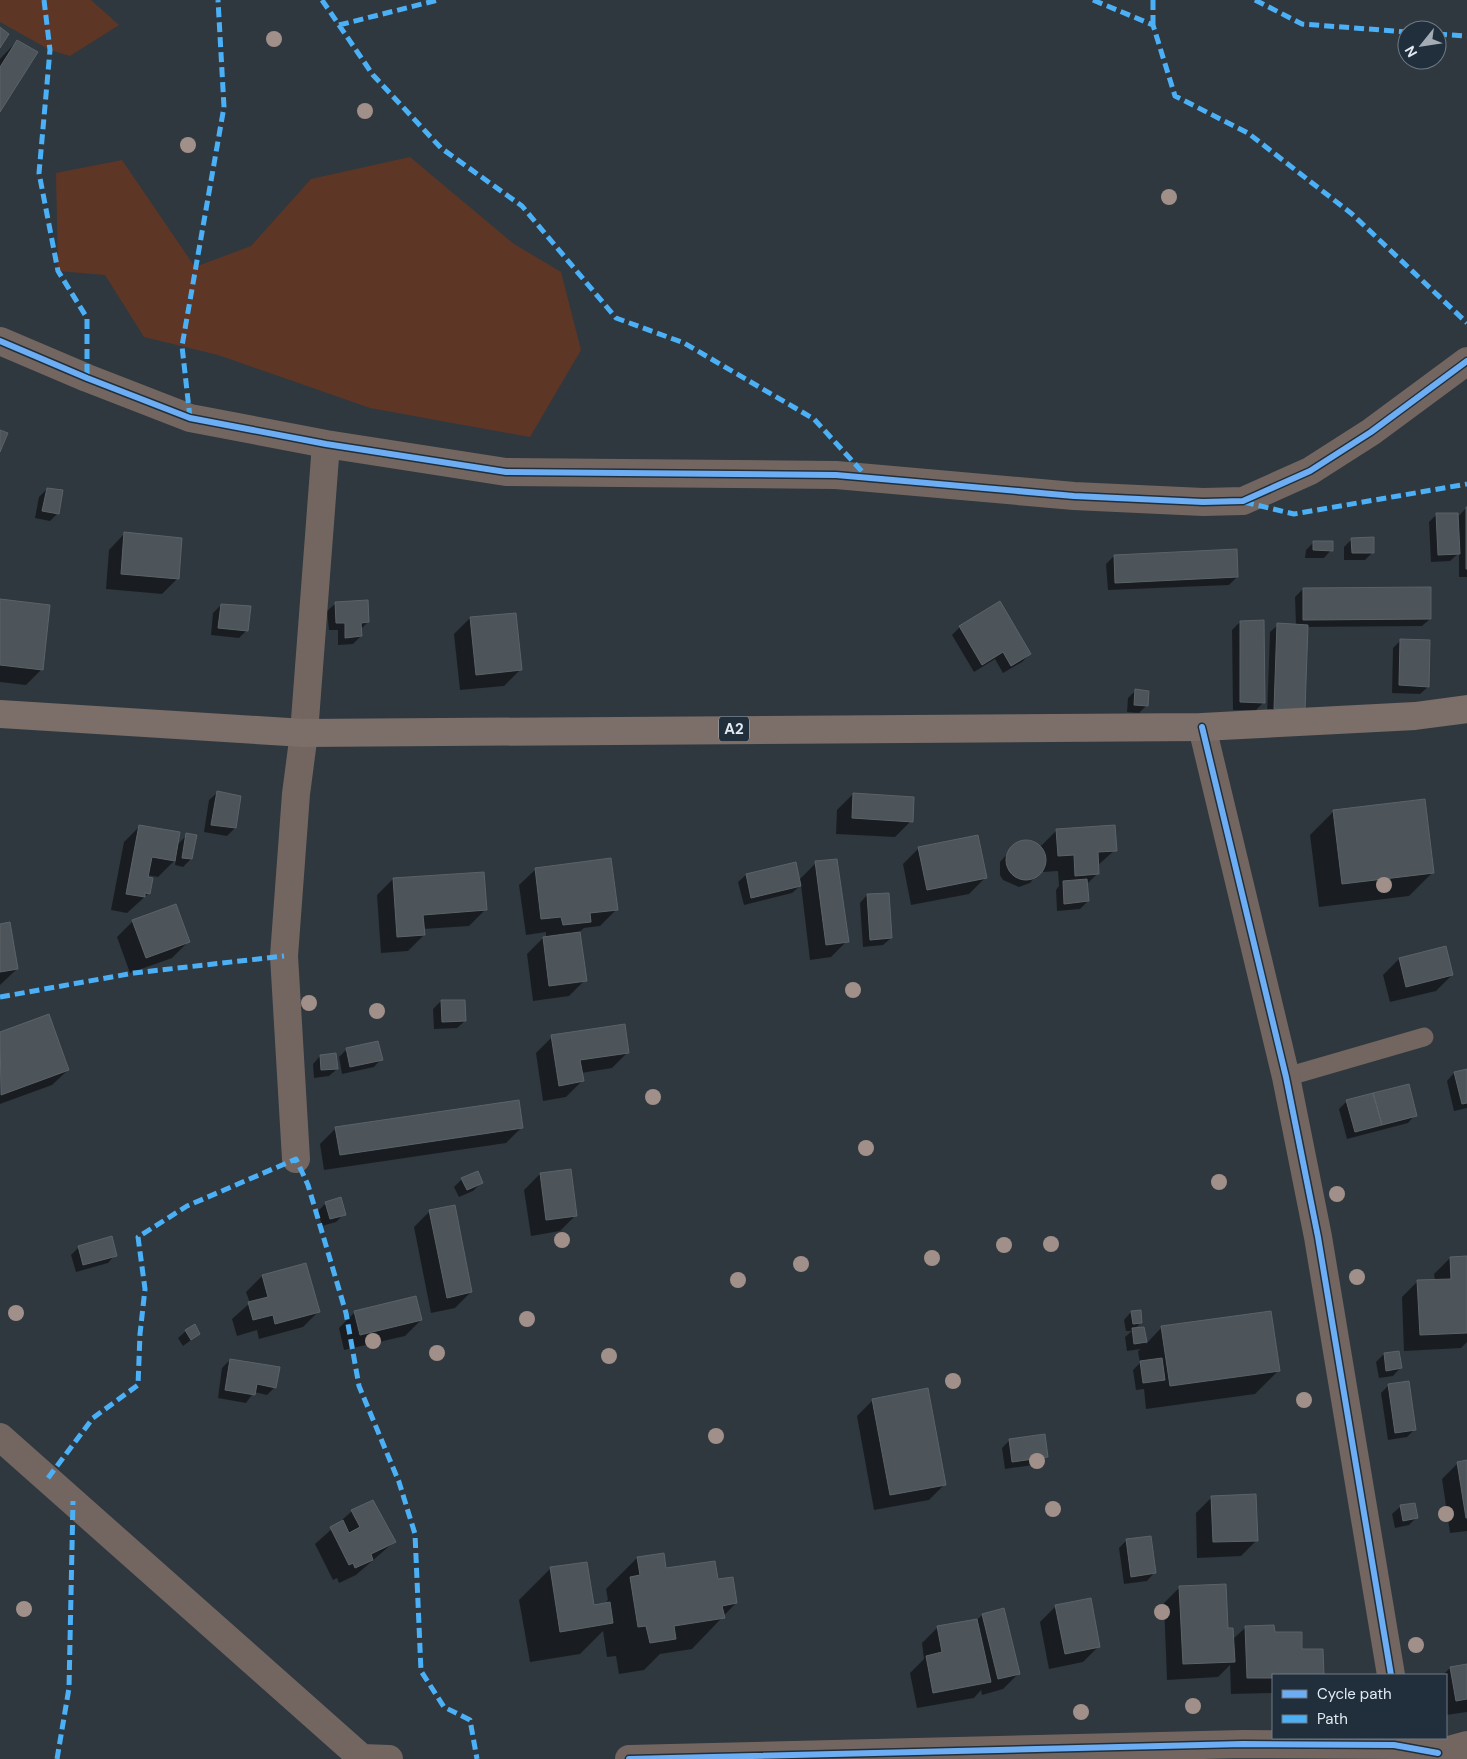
<svg xmlns="http://www.w3.org/2000/svg" width="1467" height="1759" viewBox="0 0 1467 1759" font-family="'DM Sans',sans-serif">
<style>
.green{fill:#5e3625}
.shadow{fill:#0007}
.building{fill:#4d555a;stroke:#5b6369}
.lines{fill:none;stroke-linecap:round;stroke-linejoin:round}
.lane{stroke:#736661;stroke-width:19}
.street{stroke:#736661;stroke-width:28}
.primary{stroke:#7c6e69;stroke-width:28}
.quiet{stroke:#4cb0f7;stroke-width:5;stroke-dasharray:10 5;stroke-linecap:butt}
.cycleway-casing{stroke:#202f3b;stroke-width:9}
.cycleway{stroke:#6dadf4;stroke-width:6}
.tree{fill:#a1908a}
.labels{text-anchor:middle;dominant-baseline:central;stroke-width:4;stroke-linejoin:round;paint-order:stroke}
.shield{fill:#202f3b;stroke:#a8b3bc;stroke-width:1}
.shield-label{font-size:15px;font-weight:bold;fill:#e2ebf4}
</style>
<rect width="100%" height="100%" fill="#2f383f"/>
<!-- green -->
<path class="green" d="M0 0H91L119 25 70 56 50 50 0 22Z
M410 157 514 244 561 272 581 350 530 437 370 408 218 355 144 337 105 275 58 271 56 173 122 160 195 267 251 246 311 179Z"/>
<!-- shadow -->
<path class="shadow" d="M17 41 0 109V59Z
M47 489 58 513 50 521 35 518 39 497Z
M1466 508 1467 577H1459V553L1450 561 1431 562 1429 522 1437 514 1457 518Z
M125 533 178 578 162 594 106 589 109 550Z
M1352 539 1373 552 1365 560H1344V547Z
M1314 542 1331 550 1324 558H1305L1306 550Z
M1114 556 1237 577 1229 585 1108 590 1106 564Z
M1303 589 1430 619 1422 626 1306 627 1303 710 1267 717 1270 632 1278 625H1296L1295 597Z
M0 601 42 669 26 685 0 682Z
M335 604 368 622 361 629V636L353 644 338 645V630H329L327 611Z
M221 605 247 630 239 638 211 635 213 613Z
M470 618 520 670 504 686 460 690 454 634Z
M1240 622 1264 702 1256 710H1233L1232 630Z
M960 627 1030 654 1022 662 1003 673 995 659 974 672 952 635Z
M1401 640 1428 687 1420 694 1392 693 1393 648Z
M1136 690 1147 705 1139 713 1127 712 1128 698Z
M217 793 240 797 235 828 227 836 204 832 209 800Z
M853 794 911 821 895 837 836 834 837 810Z
M1334 811 1433 872 1409 896 1319 907 1310 835Z
M140 826 177 845 187 835 191 859 183 867 175 865 176 859 158 877 147 875 149 893 127 913 111 910 124 842Z
M1057 830 1115 850 1097 866 1098 873 1086 885 1088 901 1080 909 1057 911 1056 890 1059 886 1058 871 1043 872 1042 867 1030 883 1019 887 1003 880 1000 875V862L1016 844 1022 841 1034 843 1041 850V846Z
M919 848 985 878 969 894 911 905 903 864Z
M816 863 847 941 831 957 810 960 801 885 792 893 744 905 738 882 746 875 799 880Z
M536 869 616 910 600 926 584 928 579 932 585 980 569 996 533 1001 527 954 543 938 546 937V932L526 935 519 885Z
M393 879 485 910 469 926 423 929 424 935 408 951 381 953 377 895Z
M867 895 891 938 883 945 863 947 860 903Z
M133 921 188 942 172 958 130 973 117 937Z
M0 925 17 969 0 985Z
M1399 959 1452 975 1436 991 1390 1002 1383 975Z
M441 1001H464L465 1021 457 1028 434 1029 433 1009Z
M48 1016 68 1070 52 1085 0 1104V1033Z
M552 1037 628 1052 612 1068 581 1073 582 1081 566 1097 543 1101 536 1053Z
M347 1049 381 1059 374 1067 342 1074 339 1057Z
M320 1056 337 1069 329 1076 314 1078 313 1064Z
M1467 1070V1108L1454 1111 1447 1081 1454 1073Z
M1347 1101 1415 1115 1408 1123 1347 1139 1339 1109Z
M522 1127 506 1143 324 1170 320 1144 336 1128Z
M540 1174 576 1215 560 1231 531 1236 524 1190Z
M462 1179 481 1183 473 1191 459 1197 454 1187Z
M326 1203 344 1214 336 1222 322 1226 318 1211Z
M430 1211 471 1292 455 1308 431 1313 414 1227Z
M79 1247 115 1255 108 1263 76 1272 71 1255Z
M1450 1258H1467V1342L1461 1348 1404 1351 1402 1297 1418 1281H1435L1434 1274Z
M262 1276 319 1311 303 1327 259 1339 257 1330 237 1336 232 1319 250 1303 246 1292Z
M355 1312 421 1320 405 1336 344 1350 339 1328Z
M1131 1312 1141 1323 1134 1329 1143 1328 1146 1344 1162 1327 1279 1370 1255 1394 1146 1409 1144 1389 1136 1390 1133 1370 1140 1363 1138 1351 1141 1349 1127 1351 1125 1337 1132 1331H1126L1124 1320Z
M186 1331 199 1334 183 1346 178 1338Z
M1398 1352 1400 1368 1393 1376 1379 1378 1376 1362 1384 1354Z
M230 1360 275 1387 267 1395 254 1392 246 1403 218 1398 222 1368Z
M1389 1385 1415 1429 1407 1437 1388 1440 1381 1393Z
M873 1400 945 1484 929 1500 874 1510 857 1416Z
M1010 1440 1047 1456 1039 1464 1005 1469 1002 1448Z
M1467 1461V1531L1450 1533 1442 1479 1458 1463Z
M1212 1497 1257 1540 1241 1556 1197 1558 1196 1513Z
M1414 1504 1417 1517 1409 1525 1395 1528 1392 1514 1400 1507Z
M352 1511 394 1542 356 1575 339 1583 337 1578 333 1580 315 1544Z
M1127 1540 1154 1573 1147 1581 1124 1584 1119 1548Z
M637 1558 665 1569 717 1581 736 1603 692 1649 660 1654 644 1670 619 1674 616 1656 607 1657 603 1631 580 1654 530 1662 519 1600 550 1569 593 1606 604 1604 608 1600 606 1589Z
M1180 1587 1232 1640 1246 1627 1273 1634 1301 1651 1322 1650 1323 1675H1273V1693L1231 1694 1230 1665 1218 1677 1167 1680 1164 1603Z
M1056 1606 1099 1646 1083 1662 1049 1669 1040 1622Z
M1003 1610 1019 1673 1003 1689 982 1695 981 1690 974 1698 917 1708 910 1673 924 1659 922 1643 938 1627 977 1620 982 1615Z
M1467 1665V1712L1446 1715V1675H1443L1450 1668Z"/>
<!-- building -->
<path class="building" d="M0 27 9 34 0 48Z
M17 40 38 52 0 112V67Z
M0 430 8 433 0 452Z
M47 488 63 490 59 514 42 511Z
M1466 507H1467V569H1466Z
M1436 513H1458L1460 554 1438 555Z
M124 532 182 538 179 579 121 574Z
M1374 537V553H1352L1351 538Z
M1313 541H1333V551L1313 550Z
M1237 549 1238 577 1115 583 1114 555Z
M1431 587V619L1303 620V588Z
M0 599 50 605 43 670 0 665Z
M368 600 369 622 361 623 362 636 345 638V623H336L335 602Z
M1000 601 1031 654 1011 666 1003 652 982 665 959 626Z
M221 604 251 606 248 631 218 628Z
M516 613 522 670 476 675 470 617Z
M1264 620 1265 703 1240 702V621Z
M1277 623 1308 625 1305 711 1274 709Z
M1400 639 1430 640 1429 687 1399 685Z
M1135 689 1149 691 1148 706 1134 705Z
M217 791 241 796 236 828 211 825Z
M853 793 914 797 913 822 852 818Z
M1425 799 1434 873 1342 884 1333 810Z
M139 825 180 832 175 861 152 857 148 877 153 878 150 894 145 893V897L126 894Z
M1115 825 1117 851 1098 852 1099 874 1075 876 1074 855 1058 856 1056 829Z
M186 833 197 835 192 859 182 858Z
M978 835 987 878 927 890 918 847Z
M1006 860a20 20 0 1 1 40 0a20 20 0 1 1-40 0Z
M611 858 618 910 590 913 591 922 563 925 561 917 541 919 535 868Z
M837 859 849 942 826 945 815 861Z
M796 862 801 886 751 898 746 874Z
M484 872 487 910 423 915 425 935 397 937 393 878Z
M1087 879 1089 901 1064 904 1063 881Z
M889 893 892 938 870 940 867 894Z
M176 904 190 942 146 958 132 920Z
M10 922 18 969 0 972V924Z
M580 932 587 981 549 986 543 937Z
M1446 946 1453 975 1406 987 1399 958Z
M441 1000H465L466 1021 442 1022Z
M49 1014 69 1070 1 1095 0 1032Z
M625 1024 629 1053 580 1060 584 1081 559 1086 551 1035Z
M378 1041 383 1060 350 1067 346 1048Z
M336 1053 338 1069 321 1070 320 1055Z
M1467 1069V1103L1462 1104 1454 1072Z
M1409 1084 1417 1116 1382 1125 1373 1093Z
M1373 1093 1382 1125 1355 1132 1346 1100Z
M519 1100 523 1128 340 1155 335 1127Z
M571 1169 577 1216 546 1220 540 1173Z
M478 1171 483 1183 467 1190 461 1178Z
M341 1197 346 1215 330 1219 325 1202Z
M455 1205 472 1292 447 1298 429 1210Z
M112 1236 117 1256 83 1265 78 1246Z
M1467 1256V1333L1420 1335 1417 1280 1451 1279 1450 1257Z
M306 1263 320 1312 275 1324 273 1315 253 1320 248 1302 268 1297 262 1275Z
M416 1296 422 1320 360 1335 354 1311Z
M1141 1310 1142 1323 1133 1324 1131 1311Z
M1271 1311 1280 1371 1170 1386 1161 1326Z
M195 1324 200 1334 191 1340 185 1330Z
M1144 1327 1147 1342 1134 1344 1132 1328Z
M1399 1351 1402 1368 1386 1371 1384 1353Z
M1162 1358 1165 1380 1143 1383 1140 1361Z
M230 1359 280 1367 276 1388 257 1384 255 1395 225 1390Z
M1409 1381 1416 1430 1395 1433 1388 1384Z
M928 1388 946 1485 890 1495 872 1399Z
M1045 1434 1048 1457 1012 1462 1009 1439Z
M1467 1460V1518H1466L1457 1462Z
M1256 1494 1258 1541 1213 1542 1211 1496Z
M373 1500 396 1542 371 1554 373 1560 355 1568 353 1563 349 1565 330 1527 343 1520 349 1533 360 1527 351 1510Z
M1415 1503 1418 1518 1403 1521 1400 1505Z
M1151 1536 1156 1573 1131 1577 1126 1539Z
M664 1553 666 1568 715 1561 718 1579 733 1577 737 1603 722 1606 725 1618 674 1626 676 1639 650 1643 646 1626 638 1627 630 1577 640 1575 637 1557Z
M587 1562 594 1605 610 1602 613 1623 560 1632 550 1567Z
M1226 1584 1228 1628H1233L1235 1662 1183 1664 1179 1586Z
M1091 1598 1100 1647 1065 1654 1055 1605Z
M1004 1608 1020 1674 998 1679 982 1614Z
M977 1619 991 1682 933 1693 926 1656 942 1652 937 1626Z
M1274 1625 1275 1632H1302V1649H1323L1324 1675H1273V1678H1247L1245 1626Z
M1467 1664V1699L1456 1701 1450 1667Z"/>
<g class="lines">
<!-- lane -->
<path class="lane" d="M1286 1077 1424 1037"/>
<!-- street -->
<path class="street" d="M0 341 87 378 190 418 326 444 506 472 836 475 1074 496 1203 502 1243 501 1310 471 1371 432 1467 361
M1202 727 1286 1077 1318 1237 1391 1675
M296 1159 284 956 296 794 304 733 326 444
M0 1437 363 1759
M362 1758 389 1759
M629 1759 1243 1744 1394 1745 1438 1753
M1437 1759 1438 1753 1467 1745"/>
<!-- primary -->
<path class="primary" d="M0 714 304 733 1202 727 1415 716 1467 709"/>
<!-- quiet -->
<path class="quiet" d="M44 0 50 50 39 173 58 271 87 318V378
M322 0 373 75 441 148 522 206 616 318 684 343 814 419 867 477
M1093 0 1153 25 1175 96 1248 133 1352 214 1467 323
M1153 0V25
M1255 0 1302 24 1407 32
M339 25 438 0
M1437 34 1467 36
M190 418 182 346 224 107 218 0
M1244 502 1294 514 1467 484
M0 997 134 973 284 956
M48 1478 93 1418 138 1385 140 1334 145 1289 138 1237 187 1206 296 1159 308 1185 346 1313 359 1386 399 1482 415 1534 421 1671 444 1707 470 1720 477 1759
M57 1759 69 1688 73 1501"/>
<!-- cycleway casing -->
<g class="cycleway-casing">
<path id="cycleway" d="M0 341 87 378 190 418 326 444 506 472 836 475 1074 496 1203 502 1243 501 1310 471 1371 432 1467 361
M1202 727 1286 1077 1318 1237 1391 1675
M629 1759 1243 1744 1394 1745 1438 1753"/>
</g>
<!-- cycleway -->
<use href="#cycleway" class="cycleway"/>
</g>
<!-- trees -->
<g class="tree">
<circle cx="274" cy="39" r="8"/>
<circle cx="365" cy="111" r="8"/>
<circle cx="188" cy="145" r="8"/>
<circle cx="1169" cy="197" r="8"/>
<circle cx="1384" cy="885" r="8"/>
<circle cx="853" cy="990" r="8"/>
<circle cx="309" cy="1003" r="8"/>
<circle cx="377" cy="1011" r="8"/>
<circle cx="653" cy="1097" r="8"/>
<circle cx="866" cy="1148" r="8"/>
<circle cx="1219" cy="1182" r="8"/>
<circle cx="1337" cy="1194" r="8"/>
<circle cx="562" cy="1240" r="8"/>
<circle cx="1051" cy="1244" r="8"/>
<circle cx="1004" cy="1245" r="8"/>
<circle cx="932" cy="1258" r="8"/>
<circle cx="801" cy="1264" r="8"/>
<circle cx="1357" cy="1277" r="8"/>
<circle cx="738" cy="1280" r="8"/>
<circle cx="16" cy="1313" r="8"/>
<circle cx="527" cy="1319" r="8"/>
<circle cx="373" cy="1341" r="8"/>
<circle cx="437" cy="1353" r="8"/>
<circle cx="609" cy="1356" r="8"/>
<circle cx="953" cy="1381" r="8"/>
<circle cx="1304" cy="1400" r="8"/>
<circle cx="716" cy="1436" r="8"/>
<circle cx="1037" cy="1461" r="8"/>
<circle cx="1053" cy="1509" r="8"/>
<circle cx="1446" cy="1514" r="8"/>
<circle cx="24" cy="1609" r="8"/>
<circle cx="1162" cy="1612" r="8"/>
<circle cx="1416" cy="1645" r="8"/>
<circle cx="1193" cy="1706" r="8"/>
<circle cx="1081" cy="1712" r="8"/>
</g>
<g class="labels">
<!-- shield labels -->
<rect class="shield" x="719" y="716.5" width="30" height="25" rx="4"/>
<g class="shield-label">
<text x="734" y="729">A2</text>
</g>
</g>
<!-- legend -->
<rect x="1272" y="1674" width="175" height="65" fill="#202f3b" stroke="#6e7a85"/>
<rect x="1282" y="1690" width="25" height="8" fill="#6dadf4" stroke="#6e7a85"/>
<text x="1317" y="1699" font-size="15" fill="#e2ebf4">Cycle path</text>
<rect x="1282" y="1715" width="25" height="8" fill="#4cb0f7" stroke="#6e7a85"/>
<text x="1317" y="1724" font-size="15" fill="#e2ebf4">Path</text>
<!-- north arrow -->
<g transform="translate(1422 45) rotate(240)"><circle r="24" fill="#202f3b" stroke="#6e7a85"/>
<path d="M0-4L9 19L0 12L-9 19Z" fill="#a3acb5"/>
<text y="-8" font-size="14" font-weight="bold" text-anchor="middle" fill="#e2ebf4">N</text>
</g>
</svg>
